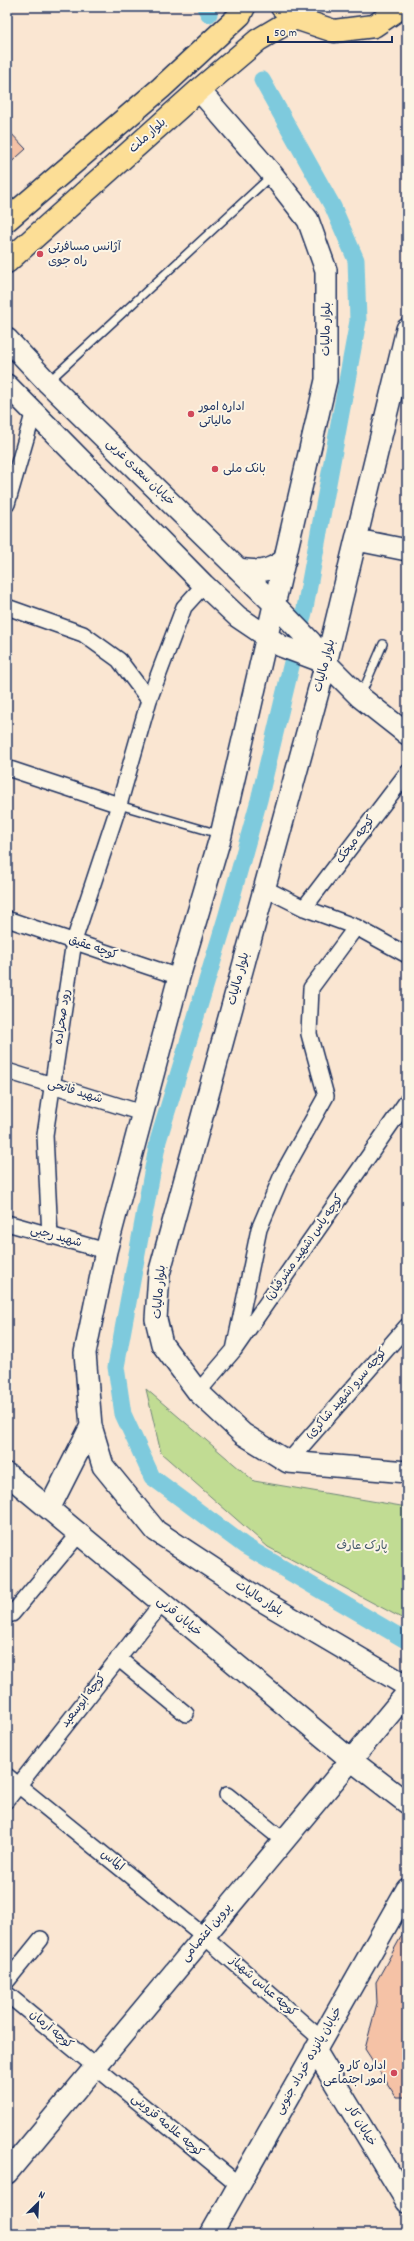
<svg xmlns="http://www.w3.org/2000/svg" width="414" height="2241" viewBox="0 0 414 2241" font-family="Dekko,'Playpen Sans Arabic',sans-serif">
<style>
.green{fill:#c1dc93;stroke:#6e8678}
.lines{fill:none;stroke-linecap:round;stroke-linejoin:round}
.canal{stroke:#7ecadd;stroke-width:17}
.building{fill:#f5c2a6;stroke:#1b2f5e}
.lane-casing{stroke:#1b2f5e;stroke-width:10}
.street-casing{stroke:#1b2f5e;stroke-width:18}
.secondary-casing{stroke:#1b2f5e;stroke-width:24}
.primary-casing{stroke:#1b2f5e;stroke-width:25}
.lane{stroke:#fcf5e5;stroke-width:7}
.street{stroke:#fcf5e5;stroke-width:15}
.secondary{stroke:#fcf5e5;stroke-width:21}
.primary{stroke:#fcde96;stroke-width:22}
.poi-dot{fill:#d1495b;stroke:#fcf5e5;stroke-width:1.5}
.labels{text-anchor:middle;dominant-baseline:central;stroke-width:4;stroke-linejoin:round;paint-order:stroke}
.street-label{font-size:12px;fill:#1b2f5e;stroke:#fcf5e5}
.poi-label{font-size:12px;fill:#1b2f5e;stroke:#fcf5e5;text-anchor:start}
.park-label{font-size:12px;fill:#445a6b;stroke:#fcf5e5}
</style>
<rect width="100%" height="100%" fill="#fae6d2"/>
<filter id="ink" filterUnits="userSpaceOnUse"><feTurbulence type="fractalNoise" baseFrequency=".025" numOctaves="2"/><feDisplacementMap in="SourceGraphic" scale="8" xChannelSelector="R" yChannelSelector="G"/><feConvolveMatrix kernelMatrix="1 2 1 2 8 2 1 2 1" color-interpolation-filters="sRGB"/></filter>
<g filter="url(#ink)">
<!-- green -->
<path class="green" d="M146 1389 254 1481 407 1507V1621L268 1547 161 1453Z"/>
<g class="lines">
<!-- canal -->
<path class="canal" d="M205 7 209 14
M262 80 333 207 356 260 358 321 305 608 259 800 226 918 158 1141 116 1367 123 1414 152 1477 245 1546 407 1641"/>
</g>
<!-- building -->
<path class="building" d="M7 129 26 149 7 166Z
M407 1926V2097H396L365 2049 377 2003 376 1982Z"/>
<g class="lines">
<!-- lane casing -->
<g class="lane-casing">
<path id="lane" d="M48 382 271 176
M361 695 383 644
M119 805 219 834"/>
</g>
<!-- street casing -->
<g class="street-casing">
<path id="street" d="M7 504 34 411
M7 607 83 634 119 660 149 700
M7 768 119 805 149 700 184 607 204 585
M264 888 304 908 356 927 407 955
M304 908 407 773
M7 919 179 977
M7 1071 142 1113
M7 1223 106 1251
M50 1236 45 1135 74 941 119 805
M234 1350 259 1229 282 1175 326 1096 309 1034 311 988 356 927
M198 1392 234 1350 407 1101
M288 1462 407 1326
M12 1614 79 1534
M118 1658 186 1714
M7 1776 204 1936 321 2039
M227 1795 284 1841
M7 1800 162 1603
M7 1981 41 1939
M7 1994 239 2185"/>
</g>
<!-- secondary casing -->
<g class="secondary-casing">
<path id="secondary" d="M199 90 272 174 308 220 326 270V380L221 835 179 977 106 1251 85 1353 91 1426 103 1466 156 1531 261 1600 407 1686
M407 329 326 663 159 1274 156 1319 162 1344 198 1392 243 1434 288 1462 407 1472
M7 339 48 383 275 605 310 641 326 663 360 697 407 734
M7 385 204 585 238 617 281 646 326 663
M357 540 407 550
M238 569C259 572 266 573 285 560
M7 1474 351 1760 407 1803
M49 1509 91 1426
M315 2050 407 2202
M7 2173 407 1693
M211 2234 407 1889"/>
</g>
<!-- primary casing -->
<g class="primary-casing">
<path id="primary" d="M282 7 295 18 334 31 374 26 402 7
M7 220 161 88 240 15 244 7
M7 262 199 90 258 40 295 18"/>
</g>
<!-- lane -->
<use href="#lane" class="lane"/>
<!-- street -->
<use href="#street" class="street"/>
<!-- secondary -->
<use href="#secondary" class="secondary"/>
<!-- primary -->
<use href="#primary" class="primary"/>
</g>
</g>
<!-- markers -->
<g class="poi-dot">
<circle cx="40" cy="254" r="4"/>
<circle cx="191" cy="414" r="4"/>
<circle cx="215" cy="469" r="4"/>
<circle cx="394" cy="2073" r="4"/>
</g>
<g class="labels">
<!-- street labels -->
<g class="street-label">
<text transform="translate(148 136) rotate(-42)">بلوار ملت</text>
<text transform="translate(327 329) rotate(-89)">بلوار مالیات</text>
<text transform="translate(140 473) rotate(44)">خیابان سعدی غربی</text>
<text transform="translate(325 666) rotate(-75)">بلوار مالیات</text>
<text transform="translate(356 840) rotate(-53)">کوچه میخک</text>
<text transform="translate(93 948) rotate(19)">کوچه عقیق</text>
<text transform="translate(239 979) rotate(-75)">بلوار مالیات</text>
<text transform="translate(63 1017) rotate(-82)">رود صحراده</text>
<text transform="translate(75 1092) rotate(17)">شهید فاتحی</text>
<text transform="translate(56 1237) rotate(16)">شهید رجبی</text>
<text transform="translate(305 1248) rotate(-55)">کوچه یاس (شهید مشرفیان)</text>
<text transform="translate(160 1292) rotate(-85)">بلوار مالیات</text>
<text transform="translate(347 1394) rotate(-49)">کوچه سرو (شهید شاکری)</text>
<text transform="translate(259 1599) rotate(32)">بلوار مالیات</text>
<text transform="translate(179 1617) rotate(40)">خیابان قرنی</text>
<text transform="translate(84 1701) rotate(-52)">کوچه ابوسعید</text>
<text transform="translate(112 1861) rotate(39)">الماس</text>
<text transform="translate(207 1933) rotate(-50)">پروین اعتصامی</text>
<text transform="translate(263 1987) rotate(41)">کوچه عباس شهباز</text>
<text transform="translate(51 2030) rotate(40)">کوچه آرمان</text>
<text transform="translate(309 2061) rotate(-60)">خیابان پانزده خرداد جنوبی</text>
<text transform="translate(167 2126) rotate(40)">کوچه علامه قزوینی</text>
<text transform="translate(361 2126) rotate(59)">خیابان کار</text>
</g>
<!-- poi labels -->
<g class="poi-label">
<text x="48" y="247">آژانس مسافرتی<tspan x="48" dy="14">راه جوی</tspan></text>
<text x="199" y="407">اداره امور<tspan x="199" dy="14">مالیاتی</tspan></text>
<text x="223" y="469">بانک ملی</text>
<text x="386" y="2066" text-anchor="end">اداره کار و<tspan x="386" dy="14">امور اجتماعی</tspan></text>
</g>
<!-- park labels -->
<g class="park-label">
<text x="362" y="1546">پارک عارف</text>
</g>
</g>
<!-- margin -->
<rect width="414" height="2241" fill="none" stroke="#fcf5e5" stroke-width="24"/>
<rect x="12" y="12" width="390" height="2217" fill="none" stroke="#1b2f5e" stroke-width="1.5" filter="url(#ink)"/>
<!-- north arrow -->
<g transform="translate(38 2203) rotate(24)" stroke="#fcf5e5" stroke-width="3" paint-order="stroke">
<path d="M0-3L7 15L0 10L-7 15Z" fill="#1b2f5e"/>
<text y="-6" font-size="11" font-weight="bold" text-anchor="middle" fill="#1b2f5e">N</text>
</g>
<!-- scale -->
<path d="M268 36v6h124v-6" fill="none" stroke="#1b2f5e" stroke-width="2"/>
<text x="274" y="36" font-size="12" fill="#1b2f5e" stroke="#fcf5e5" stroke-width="3" paint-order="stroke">50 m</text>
</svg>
